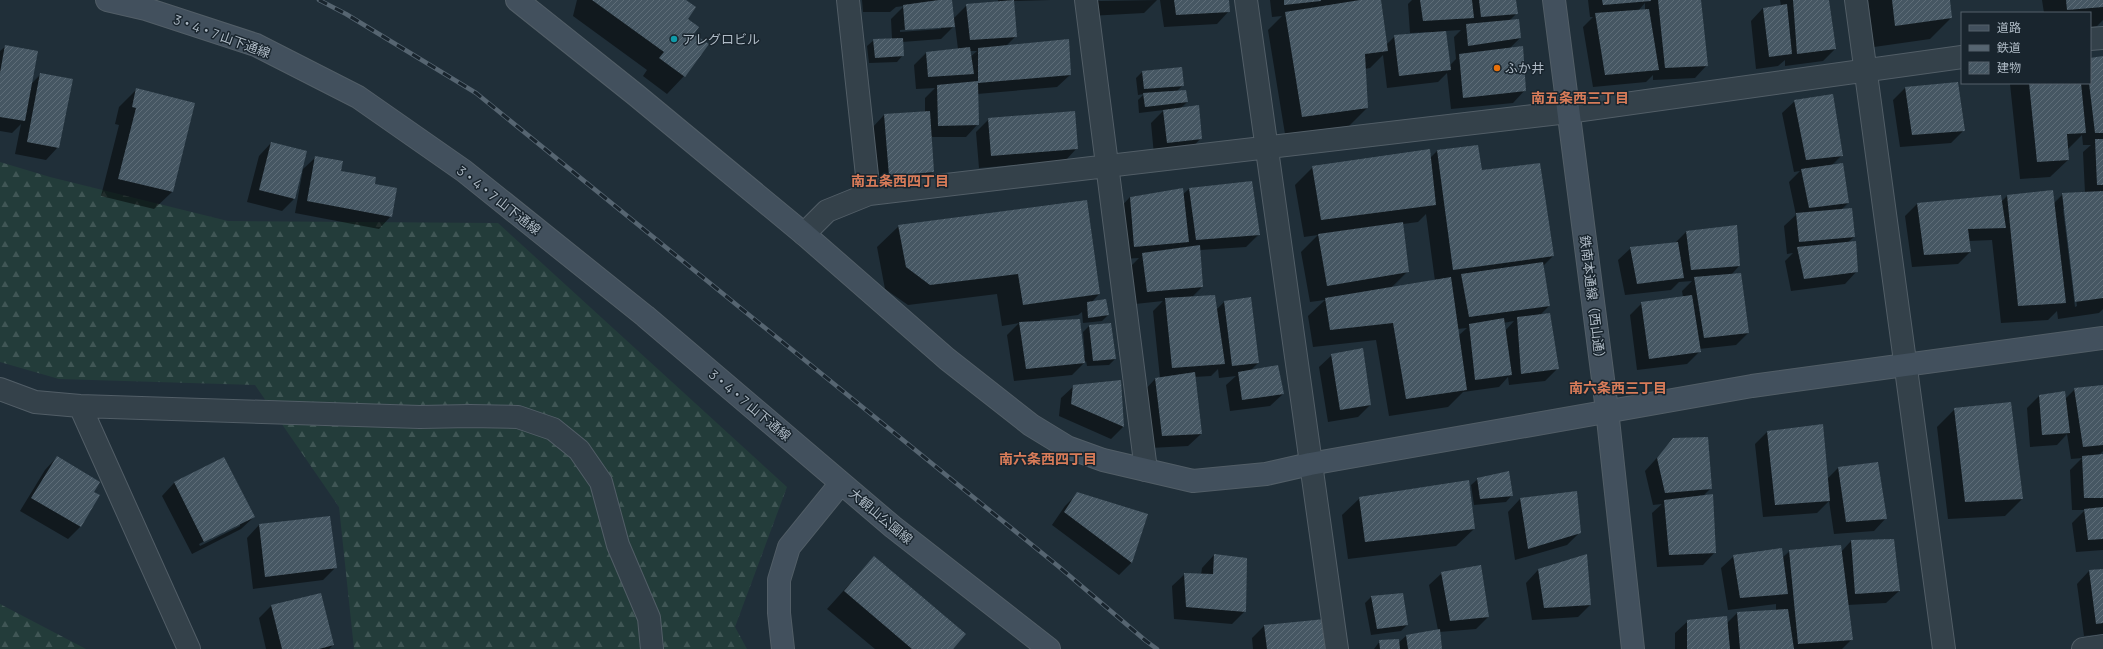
<svg xmlns="http://www.w3.org/2000/svg" width="2103" height="649" viewBox="0 0 2103 649" font-family="Manrope,'Noto Sans JP',sans-serif">
<style>
.forest{fill:url(#forest-firs)}
.shadow{fill:#0007;fill-rule:evenodd}
.building{fill:url(#building-hatch)}
.lines{fill:none;stroke-linecap:round;stroke-linejoin:round}
.street-casing{stroke:#525e67;stroke-width:24}
.secondary-casing{stroke:#525e67;stroke-width:24}
.street{stroke:#34414a;stroke-width:22}
.secondary{stroke:#42505d;stroke-width:22}
.rail-casing{stroke:#566571;stroke-width:4.5}
.rail{stroke:#19252e;stroke-width:3;stroke-dasharray:9;stroke-linecap:butt}
.culture-dot{fill:#0f9aa8;stroke:#19252e;stroke-width:1.5}
.food-dot{fill:#e8710a;stroke:#19252e;stroke-width:1.5}
.labels{text-anchor:middle;dominant-baseline:central;stroke-width:3;stroke-linejoin:round;paint-order:stroke}
.street-label{font-size:13px;fill:#afbbc6;stroke:#19252e}
.poi-label{font-size:13px;fill:#afbbc6;stroke:#19252e;text-anchor:start}
.neighbourhood-label{font-size:14px;font-weight:bold;fill:#d77b59;stroke:#19252e}
</style>
<defs>
<pattern id="forest-firs" width="22" height="20" patternUnits="userSpaceOnUse"><rect width="22" height="20" fill="#233c3a"/><path d="M5 1l3.5 6h-7zM16 11l3.5 6h-7z" fill="#405655"/></pattern>
<pattern id="building-hatch" width="6" height="6" patternUnits="userSpaceOnUse"><rect width="6" height="6" fill="#465763"/><path d="M-1 1l2-2M0 6l6-6M5 7l2-2" fill="none" stroke="#5e6d78"/></pattern>
</defs>
<rect width="100%" height="100%" fill="#202f39"/>
<!-- forest -->
<path class="forest" d="M0 162 50 177 228 221 498 223 787 487 735 627 747 649H354L339 507 255 385 59 379 0 362Z
M0 604 86 649H0Z"/>
<!-- shadow -->
<path class="shadow" d="M577 0H685L686 19 693 34 684 76 667 94 643 76 647 70 573 16Z
M862 0H951L953 19 967 5 998 3V0H1051L1013 1 1016 36 1006 46 1070 75 1057 87 977 94 978 124 966 137H931L933 172 921 184 877 188 872 128 884 115 925 112V98L935 88 916 89 914 65 926 53 958 49 955 25 941 39 902 42 903 55 897 62 869 63 867 46 874 40 892 39 891 19 904 6 896 7 890 12H863ZM941 27V29L900 32V30ZM970 51H977L970 57Z
M1087 0 1101 1 1157 0 1144 13 1089 16Z
M1160 0H1228L1229 11 1217 24 1164 27Z
M1270 0H1380L1386 45 1395 36 1431 34 1430 32 1410 33 1408 4 1412 0H1515L1517 13 1509 21 1520 38 1509 49 1525 90 1513 103 1451 109 1447 73 1438 82 1387 88 1383 55 1370 68 1365 69 1367 108 1349 126 1285 134 1268 30 1282 16 1272 17ZM1461 30 1454 37 1456 59 1450 65 1445 31Z
M1588 0H1700L1707 65 1695 78 1653 80V75L1646 82 1593 87 1583 27 1593 17H1590ZM1645 3V10L1638 11Z
M1780 0H1828L1835 49 1823 61 1785 66V60L1778 66 1756 69 1751 21 1763 8 1781 6Z
M1868 0H1949L1951 18 1930 39 1874 47Z
M2042 0H2103V20L2097 26 2090 27V13H2044Z
M6 46 31 84 41 74 58 147 46 160 15 154 21 124 12 133 0 131V51Z
M2103 57V309L2099 313 2058 319 2057 311 2048 320 2001 323 1992 240 1969 241 1970 252 1958 264 1912 267 1905 216 1917 204 2001 202 2007 196 2052 191 2054 203 2063 194 2085 193 2083 152 2091 145H2083L2082 135 2067 150 2068 160 2050 177 2020 179 2010 84 2090 83ZM2063 209H2065L2077 306 2075 307Z
M1142 72 1183 85 1177 91 1187 102 1180 109 1201 138 1189 151 1154 155 1151 123 1164 110 1139 113 1138 100 1144 94 1138 95 1136 78Z
M1905 88 1964 130 1951 143 1900 147 1893 100Z
M137 89 194 104 172 192 154 209 101 196 119 125 115 124 119 107Z
M1795 101 1842 155 1831 166 1848 203 1841 210 1854 237 1847 243 1857 271 1845 284 1791 291 1785 261 1793 253 1787 254 1784 226 1796 215 1789 182 1800 171 1794 172 1782 113Z
M989 119 1077 148 1065 161 979 168 976 132Z
M271 143 294 199 282 211 247 202 259 156Z
M1437 151 1481 171 1553 256 1543 266 1549 306 1540 315 1557 369 1545 381 1509 385 1508 377 1499 387 1463 392 1448 407 1389 416 1376 340 1313 347 1308 316 1325 300 1310 302 1301 252 1318 235 1304 237 1295 185 1313 167 1430 158ZM1426 214 1435 281 1391 288 1408 271 1403 224 1418 222ZM1514 321 1505 331 1503 323ZM1467 328 1458 336 1457 329Z
M316 157 340 171 374 185 391 216 379 229 295 213 303 169Z
M1251 182 1259 234 1246 247 1200 250 1202 287 1192 297 1216 310 1224 302 1258 363 1250 371 1283 394 1270 406 1230 411 1226 385 1236 376 1219 378 1218 369 1211 376 1194 377 1201 434 1188 446 1150 448 1143 392 1155 379 1160 378 1153 311 1163 301 1135 304 1130 267 1139 258 1122 259 1118 210 1130 197 1182 189V195L1189 189Z
M899 226 1099 294 1091 303 1108 315 1102 321 1083 323 1082 312 1078 315 1040 320V322L1084 355H1085L1083 332 1089 326 1115 359 1109 365 1087 366 1086 361 1072 375 1014 381 1007 335 1019 323 1002 326 997 294 908 305 885 289 877 247Z
M1736 226 1739 266 1731 275 1748 333 1736 345 1699 349V352L1687 364 1637 370 1630 315 1642 303 1683 297 1682 291 1692 281 1679 282 1671 290 1625 295 1618 260 1631 248 1674 244 1686 232Z
M1332 355 1370 405 1358 417 1328 422 1319 367Z
M1120 381 1123 427 1111 439 1059 416 1061 398 1074 386Z
M2103 386V451L2098 456 2103 455V550L2076 552 2072 523 2085 510H2072L2070 470 2082 458 2071 459 2067 434 2057 445 2030 447 2027 408 2039 396 2065 399 2075 389Z
M1955 409 2022 499 2005 516 1948 519 1937 427Z
M1767 432 1827 479 1838 468 1886 518 1874 531 1834 534 1829 501 1817 513 1763 517 1755 444Z
M1674 439 1711 488 1702 497 1715 552 1703 565 1657 567 1652 513 1662 504 1653 505 1645 471Z
M57 457 93 492 99 495 80 527 68 539 20 511 45 470Z
M224 458 254 517 241 529 192 554 162 496 174 483ZM240 523V526L200 546 199 544Z
M1478 479 1512 495 1506 502 1474 505 1471 485Z
M1576 492 1580 532 1567 545 1515 560 1508 512 1520 499Z
M1078 493 1147 515 1131 563 1119 575 1052 525 1065 506Z
M1360 498 1474 529 1456 546 1348 559 1342 515Z
M329 517 336 567 323 580 253 589 247 538 259 525Z
M1851 541 1899 591 1886 603 1847 605 1852 639 1842 649H1675V633L1688 621 1726 624 1737 613 1776 611V604L1728 610 1721 568 1734 556 1782 558 1790 551 1841 552Z
M1214 555 1245 611 1232 624 1174 619 1172 586 1185 574 1201 575 1202 568Z
M874 557 952 649H875L827 609Z
M1538 570 1590 605 1578 617 1532 620 1526 583Z
M2103 570V634L2084 636 2077 584 2089 571Z
M1442 573 1488 617 1476 629 1439 632 1441 649H1374L1380 641 1398 643 1406 636 1438 630 1429 585Z
M1371 597 1407 625 1401 631 1371 635 1365 603Z
M271 606 333 645 329 649H266L259 618Z
M1264 626 1327 649H1253L1252 638Z"/>
<!-- building -->
<path class="building" d="M592 0H686L696 7 688 19 699 27 694 34 709 44 685 77 659 58 664 52Z
M939 0H952L955 27 905 30 903 5Z
M1014 0 1017 37 970 40 966 4Z
M1174 0H1229L1230 12 1176 15Z
M1284 0H1321V1L1284 5Z
M1360 0H1381L1388 51 1365 54 1368 108 1302 117 1285 12Z
M1420 0H1472L1474 18 1423 21Z
M1479 0H1516L1518 14 1481 17Z
M1602 0H1651V1L1603 5Z
M1658 0H1701L1708 66 1665 68Z
M1793 0H1829L1836 49 1797 54Z
M1892 0H1950L1952 18 1895 26Z
M2066 0H2103V7L2067 10Z
M1787 4 1792 54 1769 57 1763 8Z
M1649 9 1659 70 1605 75 1595 13Z
M1519 19 1521 38 1468 46 1466 24Z
M1446 31 1451 70 1399 76 1394 35Z
M903 38 904 56 875 58 873 39Z
M1069 39 1071 75 978 83 979 125 938 126 937 85 978 81V48Z
M5 45 38 51 25 121 0 117V73Z
M1523 46 1526 91 1463 98 1459 54Z
M970 47 974 74 928 77 926 52Z
M2103 56V133H2095L2089 83 2090 58Z
M1182 67 1184 86 1144 89 1142 71Z
M40 73 73 79 59 148 27 142Z
M1958 82 1965 131 1912 135 1905 87Z
M2029 83H2081L2086 133 2067 134 2069 160 2037 162Z
M136 88 195 103 173 192 118 179 136 108 132 107Z
M1186 90 1188 102 1145 107 1143 93Z
M1833 94 1843 156 1806 160 1794 100Z
M1199 105 1202 139 1167 143 1163 110Z
M930 111 934 172 889 176 884 114Z
M1075 111 1078 149 991 156 988 118Z
M2095 139H2103V185H2097Z
M271 142 307 151 295 199 259 190Z
M1478 145 1482 170 1540 163 1554 256 1453 270 1437 150Z
M1430 149 1436 205 1321 220 1312 166Z
M315 156 343 161 341 171 376 177 375 184 397 188 392 217 307 201Z
M1843 163 1849 203 1809 208 1801 169Z
M1252 181 1260 235 1196 240 1189 188Z
M1183 188 1189 242 1134 247 1130 197Z
M2053 190 2066 303 2018 306 2007 195Z
M2103 191V298L2075 302 2062 193Z
M2001 195 2006 228 1968 229 1971 252 1924 255 1917 203Z
M1087 200 1100 294 1023 305 1018 274 930 285 906 267 898 225Z
M1852 208 1855 237 1799 242 1796 213Z
M1403 222 1409 272 1327 286 1318 234Z
M1737 225 1740 266 1691 270 1686 231Z
M1856 241 1858 272 1804 279 1797 247Z
M1678 242 1684 278 1637 284 1630 247Z
M1200 245 1203 287 1147 292 1142 253Z
M1543 262 1550 306 1469 317 1461 274Z
M1741 273 1749 333 1704 338 1694 277Z
M1451 277 1467 390 1406 399 1393 323 1330 330 1325 298Z
M1215 295 1225 364 1172 368 1165 298Z
M1692 295 1701 352 1649 359 1641 302Z
M1251 297 1259 363 1232 366 1224 301Z
M1106 299 1109 315 1088 318 1087 302Z
M1550 313 1559 369 1521 374 1517 317Z
M1504 318 1512 375 1475 380 1469 324Z
M1080 319 1085 363 1026 369 1019 322Z
M1111 323 1116 359 1093 361 1089 325Z
M1363 348 1371 405 1340 410 1331 354Z
M1278 365 1284 394 1242 400 1238 372Z
M1195 372 1202 434 1162 436 1155 378Z
M1121 380 1124 427 1071 404 1073 385Z
M2103 385V445L2083 447 2074 388Z
M2065 391 2070 433 2042 435 2039 395Z
M2011 402 2023 499 1965 502 1954 408Z
M1823 424 1830 501 1775 505 1767 431Z
M1708 437 1712 489 1665 493 1657 458 1673 438Z
M2103 454V498H2084L2082 456Z
M57 456 100 482 94 492 100 495 81 527 31 498Z
M224 457 255 517 204 542 174 482Z
M1878 462 1887 519 1846 522 1838 467Z
M1509 471 1513 496 1480 499 1477 478Z
M1469 480 1475 529 1365 542 1359 497Z
M1577 491 1581 533 1528 549 1520 498Z
M1077 492 1148 514 1132 563 1064 512Z
M1713 494 1716 553 1669 555 1664 500Z
M2103 507V539L2088 540 2084 509Z
M330 516 337 568 265 577 259 524Z
M1894 539 1900 591 1855 594 1851 540Z
M1841 545 1853 640 1798 644 1789 550Z
M1782 548 1788 594 1740 598 1733 555Z
M1214 554 1247 558 1246 612 1186 607 1184 573 1213 574Z
M1587 554 1591 605 1544 608 1538 569Z
M874 556 966 634 953 649H912L844 591Z
M1481 565 1489 617 1450 621 1441 572Z
M2103 569V623L2096 624 2089 570Z
M321 593 334 645 319 649H282L271 605Z
M1403 593 1408 625 1377 629 1371 596Z
M1788 609 1794 649H1740L1737 612Z
M1727 616 1730 649H1687V620Z
M1325 619 1328 649H1267L1264 625Z
M1440 629 1442 649H1408L1406 635Z
M1399 639 1400 649H1380L1379 640Z"/>
<g class="lines">
<!-- street casing -->
<g class="street-casing">
<path id="street" d="M848 0 869 194
M1086 0 1146 470
M1246 0 1337 649
M1856 0 1944 649
M2090 39 2103 38
M804 234 827 211 869 194 1568 112 1962 57
M0 389 35 402 80 406 420 417 470 416 518 417 553 429 579 450 601 482 618 545 649 618 652 649
M80 406 189 649
M2083 649 2103 646"/>
</g>
<!-- secondary casing -->
<g class="secondary-casing">
<path id="secondary" d="M107 0 146 9 256 45 358 97 464 171 645 316 893 527 1049 649
M517 0 636 95 804 234 947 359 1031 425 1067 447 1103 460 1193 481 1266 474 1310 464 1752 386 2103 338
M1554 0 1607 410 1633 649
M783 649 779 613V580L789 547 841 483"/>
</g>
<!-- street -->
<use href="#street" class="street"/>
<!-- secondary -->
<use href="#secondary" class="secondary"/>
<!-- rail casing -->
<g class="rail-casing">
<path id="rail" d="M319 0 346 14 476 93 1058 566 1146 641 1157 649"/>
</g>
<!-- rail -->
<use href="#rail" class="rail"/>
</g>
<!-- markers -->
<circle class="culture-dot" cx="674" cy="39" r="4"/>
<circle class="food-dot" cx="1497" cy="68" r="4"/>
<g class="labels">
<!-- street labels -->
<g class="street-label">
<text transform="translate(222 36) rotate(20)">3・4・7 山下通線</text>
<text transform="translate(499 200) rotate(38)">3・4・7 山下通線</text>
<text transform="translate(1593 300) rotate(83)">鉄南本通線（西山通）</text>
<text transform="translate(750 405) rotate(40)">3・4・7 山下通線</text>
<text transform="translate(881 516) rotate(40)">大観山公園線</text>
</g>
<!-- poi labels -->
<g class="poi-label">
<text x="682" y="39">アレグロビル</text>
<text x="1505" y="68">ふか井</text>
</g>
<!-- neighbourhood labels -->
<g class="neighbourhood-label">
<text x="1580" y="97">南五条西三丁目</text>
<text x="900" y="180">南五条西四丁目</text>
<text x="1618" y="387">南六条西三丁目</text>
<text x="1048" y="458">南六条西四丁目</text>
</g>
</g>
<!-- legend -->
<rect x="1961" y="12" width="130" height="72" fill="#19252e" stroke="#55616b"/>
<rect x="1969" y="25" width="20" height="6" fill="#42505d" stroke="#55616b"/>
<text x="1997" y="32" font-size="12" fill="#afbbc6">道路</text>
<rect x="1969" y="45" width="20" height="6" fill="#566571" stroke="#55616b"/>
<text x="1997" y="52" font-size="12" fill="#afbbc6">鉄道</text>
<rect x="1969" y="62" width="20" height="12" fill="url(#building-hatch)" stroke="#55616b"/>
<text x="1997" y="72" font-size="12" fill="#afbbc6">建物</text>
</svg>
